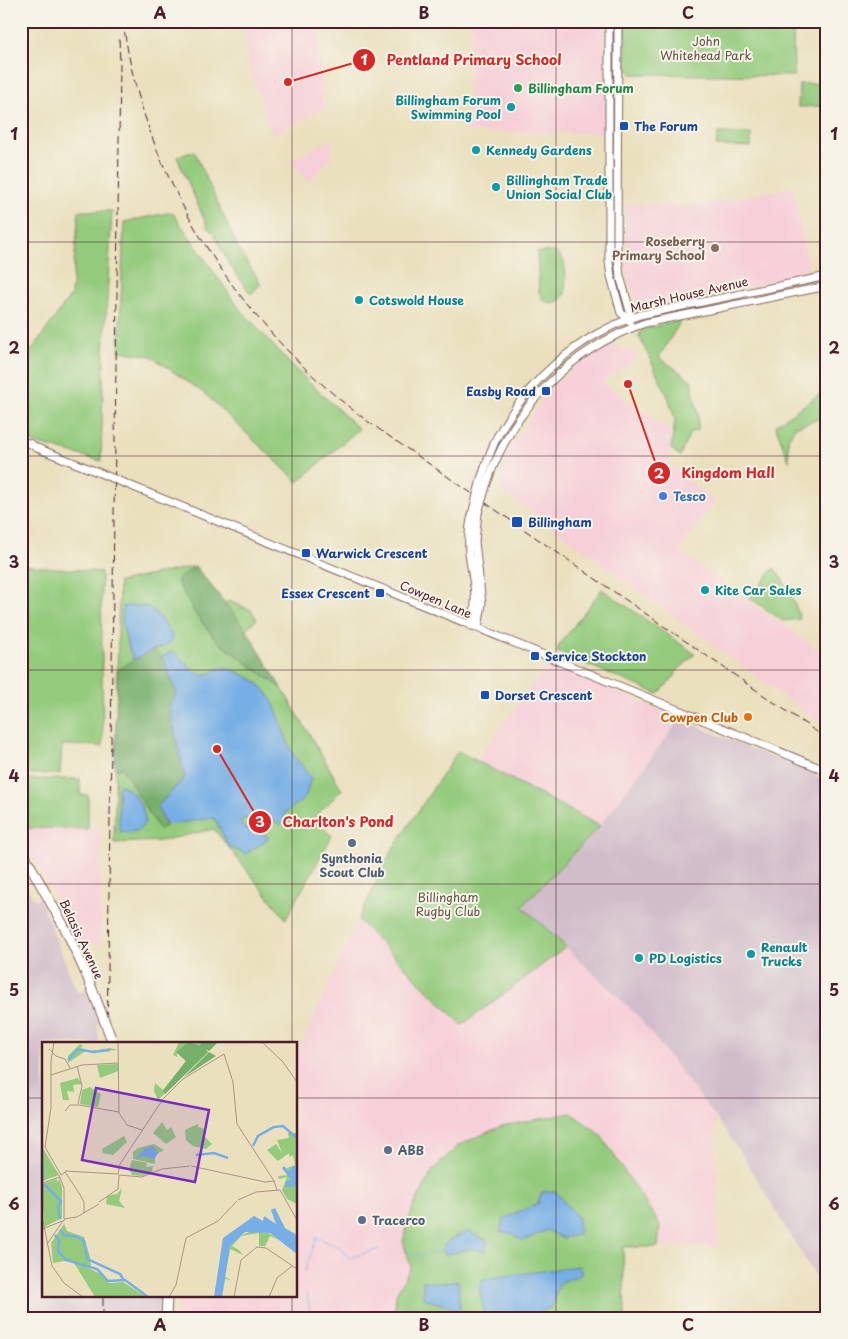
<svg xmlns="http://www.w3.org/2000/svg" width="848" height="1339" viewBox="0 0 848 1339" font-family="'Playpen Sans',sans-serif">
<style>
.built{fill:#f6cfd8}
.industrial{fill:#d1bdca}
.green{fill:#93ca7c;stroke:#6e7454}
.forest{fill:#76ae6c;stroke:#60664c}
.water{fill:#76aee5;stroke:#606688}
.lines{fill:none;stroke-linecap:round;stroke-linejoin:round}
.stream{stroke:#76aee5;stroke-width:1}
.minor-casing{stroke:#82635e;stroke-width:9}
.major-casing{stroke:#82635e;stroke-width:11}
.minor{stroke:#fff;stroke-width:7}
.major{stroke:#fff;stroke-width:9}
.rail{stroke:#4a1f2b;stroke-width:1;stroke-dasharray:8 4;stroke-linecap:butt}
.minor-bridge-casing{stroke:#82635e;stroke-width:9;stroke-linecap:butt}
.major-bridge-casing{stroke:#82635e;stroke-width:11;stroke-linecap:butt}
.minor-bridge{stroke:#fff;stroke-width:7}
.major-bridge{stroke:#fff;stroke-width:9}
.grid{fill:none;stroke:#4a1f2b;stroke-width:1;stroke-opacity:0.55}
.leisure-dot{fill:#2e9e5b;stroke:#f7f3e8;stroke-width:2}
.culture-dot{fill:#0f9aa8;stroke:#f7f3e8;stroke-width:2}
.transit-dot{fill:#1a4fb4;stroke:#f7f3e8;stroke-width:2}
.education-dot{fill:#8d6e63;stroke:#f7f3e8;stroke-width:2}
.shop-dot{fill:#3f7fe0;stroke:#f7f3e8;stroke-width:2}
.food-dot{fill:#e8710a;stroke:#f7f3e8;stroke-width:2}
.service-dot{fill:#5c6f8a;stroke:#f7f3e8;stroke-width:2}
.labels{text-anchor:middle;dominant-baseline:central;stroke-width:4;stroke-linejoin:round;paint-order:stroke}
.park-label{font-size:12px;fill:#605243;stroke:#f7f3e8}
.leisure-label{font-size:12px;font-weight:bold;fill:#27864d;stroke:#f7f3e8;text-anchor:start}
.culture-label{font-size:12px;font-weight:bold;fill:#0d838f;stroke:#f7f3e8;text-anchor:start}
.transit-label{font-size:12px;font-weight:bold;fill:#164399;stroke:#f7f3e8;text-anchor:start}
.education-label{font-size:12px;font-weight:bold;fill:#785e54;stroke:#f7f3e8;text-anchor:end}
.street-label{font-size:12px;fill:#4a1f2b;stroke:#f7f3e8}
.shop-label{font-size:12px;font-weight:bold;fill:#366cbe;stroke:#f7f3e8;text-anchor:start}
.food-label{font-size:12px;font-weight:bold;fill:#c56008;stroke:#f7f3e8;text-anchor:end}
.service-label{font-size:12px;font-weight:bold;fill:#4e5e75;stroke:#f7f3e8;text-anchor:start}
.inset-river{fill:none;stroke:#76aee5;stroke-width:2.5}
.inset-road{fill:none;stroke:#aa9383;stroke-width:1}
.view{fill:#7b2cbf;fill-opacity:0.15;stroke:#7b2cbf;stroke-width:2.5}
.inset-edge{fill:none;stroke:#4a1f2b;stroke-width:2.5}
.leader{fill:none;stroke:#d62828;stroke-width:2}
.callout-dot{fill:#d62828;stroke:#f7f3e8;stroke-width:2}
.mark-label{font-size:15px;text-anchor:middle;font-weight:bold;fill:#fff}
.callout-label{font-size:14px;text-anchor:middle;font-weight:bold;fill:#d62828;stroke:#f7f3e8;stroke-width:4;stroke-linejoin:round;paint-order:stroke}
.neatline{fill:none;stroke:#4a1f2b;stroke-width:2}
.grid-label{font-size:16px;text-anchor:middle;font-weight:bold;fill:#4a1f2b}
</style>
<rect width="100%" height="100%" fill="#f7f3e8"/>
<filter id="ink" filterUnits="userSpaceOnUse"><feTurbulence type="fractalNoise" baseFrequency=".02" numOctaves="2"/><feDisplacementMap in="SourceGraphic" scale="10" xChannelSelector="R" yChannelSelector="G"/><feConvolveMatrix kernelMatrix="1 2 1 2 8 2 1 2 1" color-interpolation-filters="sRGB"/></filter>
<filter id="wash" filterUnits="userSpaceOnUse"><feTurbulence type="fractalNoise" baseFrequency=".0096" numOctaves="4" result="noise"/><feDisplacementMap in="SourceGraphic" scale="20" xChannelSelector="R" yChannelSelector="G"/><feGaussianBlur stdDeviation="1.12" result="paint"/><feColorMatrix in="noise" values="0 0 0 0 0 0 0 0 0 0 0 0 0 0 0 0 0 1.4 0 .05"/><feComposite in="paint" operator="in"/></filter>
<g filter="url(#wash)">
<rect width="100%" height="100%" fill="#eae0be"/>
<!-- built -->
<path class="built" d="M243 21H318L322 101 325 108 272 134 248 63Z
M471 21H604L606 133 467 132Z
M332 139V157L309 182 290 161Z
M793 187 810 274 693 299 668 301 662 305 646 308 637 305 629 282 626 265 625 204H670L677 206 702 205Z
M608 343 634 353 637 358 601 382 671 431 670 465 715 502 679 551 827 656V728L499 488 508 448 556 383 580 362Z
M550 662 680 719 600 826 476 760Z
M21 828 100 829 101 944 80 943 21 837Z
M358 920 462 1025 566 947 635 1013 715 1116 718 1246 658 1247 660 1224 601 1134 571 1113 502 1126 459 1145 413 1207 403 1241 411 1267 396 1294 394 1318H177L179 1295H296V1056Z"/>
<!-- industrial -->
<path class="industrial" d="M680 719 827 780V1296L743 1156 715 1116 635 1013 522 906 600 826Z
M21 877 33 898 40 900 77 992 86 991 97 1017 99 1043H44V1295H158V1318H21Z"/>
<!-- green -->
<path class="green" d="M626 21H825V25L793 26 794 76 631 74 626 67Z
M827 83V106L798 107 799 84Z
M718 133 751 134V147L716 146Z
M194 151 238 248 261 284 251 294 229 264 214 234 208 228 177 157Z
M79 211H112L104 351 101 461 21 439V360L34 347 71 295Z
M172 212 239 308 291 365 359 429 298 482 205 394 151 356 119 351 124 222Z
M537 252C542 252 549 251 553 252 570 255 565 282 565 295 558 303 554 304 544 301L539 292Z
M682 319 659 357 691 380 698 414V430L690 433 680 456 671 449 675 420 669 399 639 336 641 330Z
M827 389V416L795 427 788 439 789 461 775 425Z
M21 565 101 572 103 746 62 745 60 774H21Z
M195 566 226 604 228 601 251 610 257 619 246 629 307 730 342 790 313 819 332 836 286 919 214 829 160 841 114 843 119 582Z
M774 568C787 585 794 599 800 619L783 621 750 598Z
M602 589 695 654 675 673 676 675 658 694 557 652 559 645Z
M458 751 600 826 522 906 566 947 462 1025 358 920 391 852Z
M21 779H80V795H88V829L21 828Z
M571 1113 600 1134 660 1225 658 1247H623L625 1318H394L396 1294 411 1267 403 1241 413 1207 433 1170 459 1145 502 1126Z"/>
<!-- forest -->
<path class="forest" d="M195 566 246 629 282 689 217 641 196 615 178 584V579Z
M154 649 162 657 177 694 170 705 176 739 185 777 157 807 166 825 159 830 122 768 115 769 117 671 133 660Z"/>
<!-- water -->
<path class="water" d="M146 606 157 614 172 634 171 642 162 648 154 649 133 660C128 644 118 623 124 606Z
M172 651C181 655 187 668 197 673 207 678 213 670 222 668 230 667 254 679 260 685 277 700 282 730 291 750 296 760 305 769 311 778L305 798 284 814 285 818 280 825C269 817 266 813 254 822L246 818 240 821 243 827 263 834 269 838 246 854 229 847 214 818 166 825 157 807 185 777 176 739 170 705 177 693 162 657Z
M120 785C134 789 145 808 145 822 139 833 133 832 121 832L119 827 118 789Z
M555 1191 578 1218V1235L562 1238 547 1230 523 1241 511 1233 500 1232 504 1219 538 1203 542 1192Z
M470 1231 481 1239 488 1240 485 1251 473 1248 444 1255 442 1250C445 1239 460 1235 470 1231Z
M579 1266 582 1274 561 1282 556 1291 555 1301 551 1307 528 1318H485L479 1286 483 1279Z
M423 1281 444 1283 458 1281 460 1311 423 1298Z"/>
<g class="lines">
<!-- stream -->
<path class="stream" d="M414 1254 420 1256 442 1250
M305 1271 317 1237 341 1248 349 1258 379 1249
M307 1318 310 1312 307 1294"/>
</g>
</g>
<g filter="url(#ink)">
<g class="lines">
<!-- minor casing -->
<g class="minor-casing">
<path id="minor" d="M609 21V262L611 276 621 313 629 319
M618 21 617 250 620 276 630 311 629 319 630 322
M21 442 29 443 37 448 95 471
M481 479C486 465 490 452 496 439 526 382 578 335 640 315L827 276
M124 483 827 771
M487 483C512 409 570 349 645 323L827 286
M471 626C480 601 472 578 469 553 468 539 469 525 473 511
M478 628 482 604 475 542 478 513"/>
</g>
<!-- major casing -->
<g class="major-casing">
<path id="major" d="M21 849 66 930 87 976
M166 1318 167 1295"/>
</g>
<!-- minor -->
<use href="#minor" class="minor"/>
<!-- major -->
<use href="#major" class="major"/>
<!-- rail -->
<path class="rail" d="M123 21C144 181 242 329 370 423L827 739
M107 1043 120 66 119 36
M103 1318V1295"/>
<!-- minor-bridge casing -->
<g class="minor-bridge-casing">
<path id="minor-bridge" d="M95 471 124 483
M473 511 481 479
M478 513 487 483"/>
</g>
<!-- major-bridge casing -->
<g class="major-bridge-casing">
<path id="major-bridge" d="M87 976 111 1038"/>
</g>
<!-- minor-bridge -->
<use href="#minor-bridge" class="minor-bridge"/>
<!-- major-bridge -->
<use href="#major-bridge" class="major-bridge"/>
</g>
</g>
<!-- grid -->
<path class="grid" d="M292 21V1043M556 21V1318M21 242H827M21 456H827M21 670H827M21 884H827M21 1098H44M296 1098H827M292 1295V1318"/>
<!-- markers -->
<circle class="leisure-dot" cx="518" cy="88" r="5"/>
<g class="culture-dot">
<circle cx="511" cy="107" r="5"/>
<circle cx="476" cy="150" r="5"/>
<circle cx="496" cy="187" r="5"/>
<circle cx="359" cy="300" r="5"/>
<circle cx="705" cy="590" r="5"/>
<circle cx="751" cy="954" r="5"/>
<circle cx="639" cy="958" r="5"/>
</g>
<g class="transit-dot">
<rect x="619" y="121" width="10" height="10" rx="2.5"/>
<rect x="541" y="386" width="10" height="10" rx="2.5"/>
<rect x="511" y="516" width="12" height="12" rx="2.5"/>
<rect x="301" y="548" width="10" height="10" rx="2.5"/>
<rect x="375" y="588" width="10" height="10" rx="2.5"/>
<rect x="530" y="651" width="10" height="10" rx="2.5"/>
<rect x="480" y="690" width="10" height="10" rx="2.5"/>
</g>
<circle class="education-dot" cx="715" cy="248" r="5"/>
<circle class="shop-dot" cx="663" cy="496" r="5"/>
<circle class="food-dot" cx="748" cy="717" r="5"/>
<g class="service-dot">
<circle cx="352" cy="843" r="5"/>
<circle cx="388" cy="1150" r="5"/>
<circle cx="362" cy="1220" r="5"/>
</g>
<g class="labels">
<!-- park labels -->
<g class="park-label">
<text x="706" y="41">John<tspan x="706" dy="14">Whitehead Park</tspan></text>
<text x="448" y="897">Billingham<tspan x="448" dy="14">Rugby Club</tspan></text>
</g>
<!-- leisure labels -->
<g class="leisure-label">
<text x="528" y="88">Billingham Forum</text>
</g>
<!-- culture labels -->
<g class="culture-label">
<text x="501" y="100" text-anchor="end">Billingham Forum<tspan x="501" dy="14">Swimming Pool</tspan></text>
<text x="486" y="150">Kennedy Gardens</text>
<text x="506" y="180">Billingham Trade<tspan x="506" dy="14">Union Social Club</tspan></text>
<text x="369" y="300">Cotswold House</text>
<text x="715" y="590">Kite Car Sales</text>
<text x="761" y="947">Renault<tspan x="761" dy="14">Trucks</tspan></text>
<text x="649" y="958">PD Logistics</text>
</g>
<!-- transit labels -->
<g class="transit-label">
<text x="634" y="126">The Forum</text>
<text x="536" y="391" text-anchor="end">Easby Road</text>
<text x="528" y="522">Billingham</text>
<text x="316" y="553">Warwick Crescent</text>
<text x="370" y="593" text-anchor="end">Essex Crescent</text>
<text x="545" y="656">Service Stockton</text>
<text x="495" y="695">Dorset Crescent</text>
</g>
<!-- education labels -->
<g class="education-label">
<text x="705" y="241">Roseberry<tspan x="705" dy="14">Primary School</tspan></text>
</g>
<!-- street labels -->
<g class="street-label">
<text transform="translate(689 294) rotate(-13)">Marsh House Avenue</text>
<text transform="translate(436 599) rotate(23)">Cowpen Lane</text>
<text transform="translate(82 939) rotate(65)">Belasis Avenue</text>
</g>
<!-- shop labels -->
<g class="shop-label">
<text x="673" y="496">Tesco</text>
</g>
<!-- food labels -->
<g class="food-label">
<text x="738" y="717">Cowpen Club</text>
</g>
<!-- service labels -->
<g class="service-label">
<text x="352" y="858" text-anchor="middle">Synthonia<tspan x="352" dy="14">Scout Club</tspan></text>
<text x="398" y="1150">ABB</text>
<text x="372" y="1220">Tracerco</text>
</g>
</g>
<!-- overview -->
<g transform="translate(42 1042)">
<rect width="255" height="255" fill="#eae0be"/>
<path d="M137 0H176L167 9 162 6 166 10 116 58 112 49 113 41 121 48 144 19 135 11V15L131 13ZM38 2 41 4 38 6 49 9 68 6 76 8 42 10 26 21V14ZM76 22V29L58 36 55 23ZM36 36 40 42 31 43 32 50 25 49 27 58H21L18 41ZM48 45 59 52 56 65 38 62 40 48ZM120 80 125 88 129 85 134 95 124 102 111 91ZM156 82V85L163 87 162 94 170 102 164 107 151 104 144 98 143 88ZM246 91H255V162L245 157 240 148 245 135 237 137 236 134 247 133 245 126 253 123 251 113 248 115 247 111 236 119 225 108 234 102 240 111 235 98 247 96ZM82 94 85 100 71 113 61 111 60 107ZM112 102 122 108 113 113V122L91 117V110L96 106ZM2 108 17 133 0 139V109ZM90 118 105 121 104 125 111 124 110 130 101 134 90 133 87 127ZM17 136 20 145V176L2 185 0 142 14 137 16 140ZM80 146 77 159 83 166 64 162 65 154 75 152ZM22 182 25 189 42 195 48 215 49 224 44 225 59 232 67 241 81 240 104 255H53L32 221 23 219 11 221 9 201ZM210 189 226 191 240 199 228 194 223 204H217V191L199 194 190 204 197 208 201 213 188 207 183 235 189 238 183 237 180 255 186 212 188 204 197 194Z" fill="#93ca7c"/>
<path d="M147 0 158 4 160 0H176L167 9 163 7 166 10 123 52 121 49 144 19 134 10ZM167 10 174 14 142 35Z" fill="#76ae6c"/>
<path d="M111 104 116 111 112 117 101 114 93 117 102 107ZM242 124 247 129 251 124 255 125V144L244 145 243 140 249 138 240 126ZM233 166 243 186 255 193V212L228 191 203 190 188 204 180 255H172L181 196 212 174 221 179 222 174 234 182 229 168Z" fill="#76aee5"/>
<path class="inset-river" d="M26 18 36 7 51 10 68 8M211 104 216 94 232 85 241 84 255 96M154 113 172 111 186 116M0 123 1 139M2 142 19 159 16 165 18 177M18 188 22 193 36 195 42 199 45 217 78 232 81 237M13 193 17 198 16 209 24 218 55 227 66 239 83 238 106 255"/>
<path class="inset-road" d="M12 0 9 19V66L3 105 19 133M76 0 77 71 85 83 100 88M220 0 241 20 255 40M7 7 14 14 23 17 28 26M35 24 40 44 36 62M9 33 40 23 76 21M37 63 77 70M23 69 28 63H37M149 124 223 140 232 139 235 148M23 129 76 132M76 132 78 122 121 57 141 37 182 12 191 40 195 82 232 139M17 133 22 146V177M19 133 23 130 37 151 42 160V171M77 133 100 135 120 127 148 124M0 141 18 135M196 158 214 150 238 148 255 178M57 160 76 147 77 133M0 174 10 224 22 241 41 255M22 177 35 175 57 162M0 187 23 178M5 202 21 179M127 255 134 243 144 196 176 179 195 159M192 255 199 218 215 205 224 206 255 227M227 255 235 236 250 224"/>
<path class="view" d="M54 46 167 68 153 140 40 118Z"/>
<rect width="255" height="255" class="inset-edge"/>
</g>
<!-- callouts -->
<path class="leader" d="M288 82L364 60M628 384L659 473M217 749L260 822"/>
<g class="callout-dot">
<circle cx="288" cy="82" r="5"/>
<circle cx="628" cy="384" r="5"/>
<circle cx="217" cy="749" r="5"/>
<circle cx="364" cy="60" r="12"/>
<circle cx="659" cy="473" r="12"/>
<circle cx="260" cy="822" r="12"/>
</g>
<g class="mark-label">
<text x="364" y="65">1</text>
<text x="659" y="479">2</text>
<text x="260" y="827">3</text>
</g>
<g class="callout-label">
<text x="474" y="65">Pentland Primary School</text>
<text x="728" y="478">Kingdom Hall</text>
<text x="338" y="827">Charlton's Pond</text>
</g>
<!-- margin -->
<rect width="848" height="1339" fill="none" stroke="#f7f3e8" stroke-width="55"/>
<rect x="28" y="28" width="792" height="1284" class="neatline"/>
<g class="grid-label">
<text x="160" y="19">A</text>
<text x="424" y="19">B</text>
<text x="688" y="19">C</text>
<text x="14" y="140">1</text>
<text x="834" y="140">1</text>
<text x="14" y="354">2</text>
<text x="834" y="354">2</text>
<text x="14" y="568">3</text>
<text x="834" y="568">3</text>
<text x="14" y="782">4</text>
<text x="834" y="782">4</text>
<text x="14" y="996">5</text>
<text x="834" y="996">5</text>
<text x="14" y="1210">6</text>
<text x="834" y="1210">6</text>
<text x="160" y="1331">A</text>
<text x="424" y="1331">B</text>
<text x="688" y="1331">C</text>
</g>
</svg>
